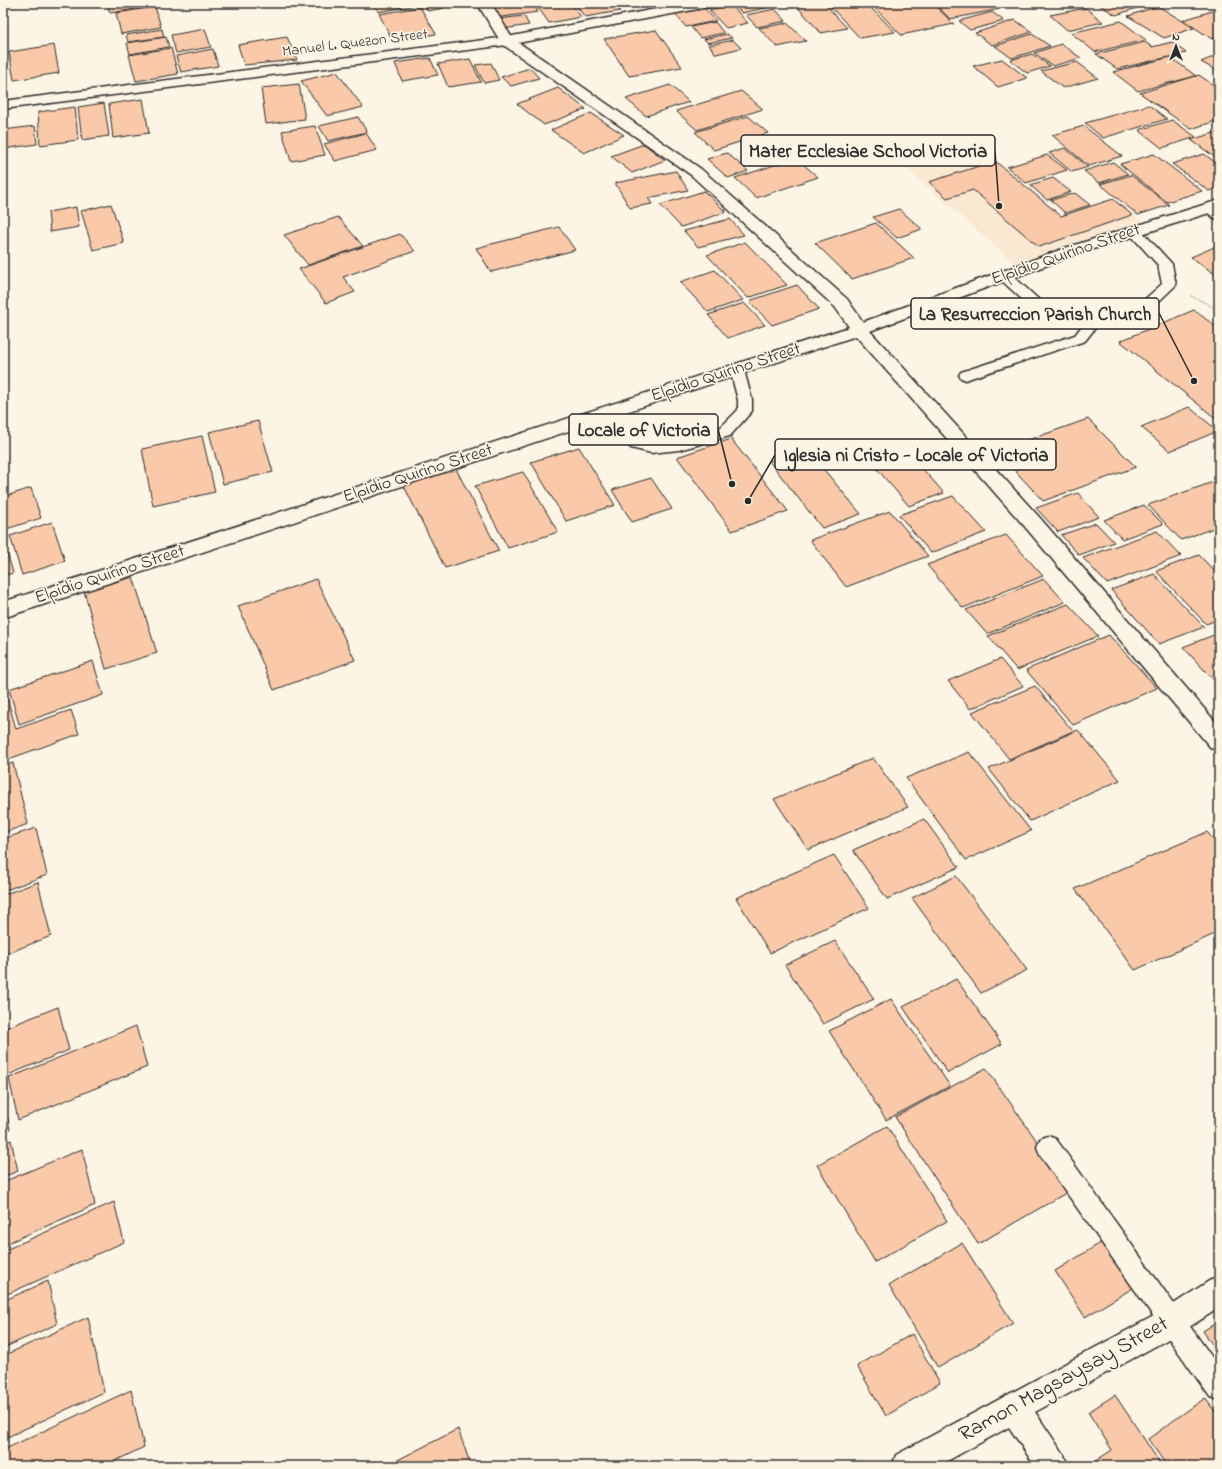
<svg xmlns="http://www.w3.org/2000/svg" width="1222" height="1469" viewBox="0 0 1222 1469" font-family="'Indie Flower',sans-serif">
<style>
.built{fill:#fbe8d3}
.building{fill:#f9c9a9;stroke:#2b2b2b}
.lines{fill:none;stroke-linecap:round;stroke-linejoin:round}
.lane-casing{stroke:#2b2b2b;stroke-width:3}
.street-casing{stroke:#2b2b2b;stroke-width:3}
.secondary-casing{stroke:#2b2b2b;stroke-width:3}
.path{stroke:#2b2b2b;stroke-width:1.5;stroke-dasharray:0.5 2;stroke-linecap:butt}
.lane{fill:#fcf5e5;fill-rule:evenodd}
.street{fill:#fcf5e5;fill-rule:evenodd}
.secondary{fill:#fcf5e5;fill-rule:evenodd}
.labels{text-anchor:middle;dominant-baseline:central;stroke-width:3.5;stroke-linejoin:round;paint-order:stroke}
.far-street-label{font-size:15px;fill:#2b2b2b;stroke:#fcf5e5}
.street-label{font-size:18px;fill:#2b2b2b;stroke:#fcf5e5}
.near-street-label{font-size:22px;fill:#2b2b2b;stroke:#fcf5e5}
.leader{fill:none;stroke:#2b2b2b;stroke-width:1.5}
.callout-dot{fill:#2b2b2b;stroke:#fcf5e5;stroke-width:1.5}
.callout{fill:#fcf5e5;stroke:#2b2b2b;stroke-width:1.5}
.callout-label{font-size:19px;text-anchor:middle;font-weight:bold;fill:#2b2b2b}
</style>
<rect width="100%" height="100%" fill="#fcf5e5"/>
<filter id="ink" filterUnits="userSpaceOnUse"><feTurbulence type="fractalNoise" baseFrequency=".025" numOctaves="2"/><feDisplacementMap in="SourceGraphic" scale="8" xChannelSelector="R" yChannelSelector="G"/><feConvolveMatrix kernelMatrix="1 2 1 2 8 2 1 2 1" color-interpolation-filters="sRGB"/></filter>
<g filter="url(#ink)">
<!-- built -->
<path class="built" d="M969 137 995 161 1061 216 1113 199 1150 227 1022 270 896 159Z"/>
<!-- building -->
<path class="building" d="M107 3H154L155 6 110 13Z
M379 3H415L416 5 378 12 374 4Z
M423 3H441L444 8 428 11Z
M509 3H533L538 12 495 18 489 6Z
M535 3H571L581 17 549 23Z
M574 3H614L620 11 585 17Z
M748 3H766L770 7 742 13 735 6Z
M794 3H824L847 28 821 33Z
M827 3H866L895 32 860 38Z
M870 3H932L954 24 901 35Z
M934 3H993L1000 9 950 19Z
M1096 3H1139L1143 6 1116 15Z
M731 5 748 23 726 28 709 10Z
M1158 6 1194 28 1164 38 1128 16Z
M155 7 161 27 121 34 116 13Z
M420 7 436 34 393 41 379 14Z
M704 8 716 21 686 27 675 14Z
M1086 8 1103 22 1067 30 1050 15Z
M775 9 786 21 757 27 746 15Z
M1219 9V37L1212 39 1183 20Z
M992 12 1004 21 970 30 959 21Z
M524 16 529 25 503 29 498 19Z
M1015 20 1032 32 992 45 975 33Z
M1121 21 1146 40 1095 52 1071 33Z
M715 22 724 33 700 38 691 27Z
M787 23 806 41 777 47 759 28Z
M162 29 164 37 128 42 126 35Z
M205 29 211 47 176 53 171 35Z
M656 30 682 67 629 76 604 39Z
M727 34 732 38 708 43 704 39Z
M1032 34 1050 46 1012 58 995 46Z
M166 37 169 47 130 54 127 43Z
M287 37 297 60 244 65 238 45Z
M733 40 741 48 716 54 709 45Z
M1145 42 1152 47 1172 42 1186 53 1117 69 1096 54Z
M1061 44 1081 58 1053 66 1034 53Z
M54 45 59 73 14 80 9 52Z
M171 48 178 74 136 81 129 55Z
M213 49 218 66 181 72 176 56Z
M1032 54 1050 66 1027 73 1010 60Z
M1218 55 1219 72 1201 62Z
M1170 57 1196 76 1138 91 1113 72Z
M430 58 438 75 402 81 395 63Z
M470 59 481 82 448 87 438 64Z
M1002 59 1027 78 998 87 973 66Z
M1077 62 1098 78 1063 88 1041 71Z
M491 63 499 80 484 83 475 65Z
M530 68 539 78 511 86 501 77Z
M337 72 363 107 327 116 301 81Z
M1199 75 1219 89V120L1191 129 1140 93Z
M299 84 305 119 266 124 261 88Z
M670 85 689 102 646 116 626 99Z
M558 88 586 109 544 125 517 104Z
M741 91 763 109 697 130 676 111Z
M143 99 149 133 113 138 109 104Z
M104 103 109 136 82 140 78 107Z
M1149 105 1167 119 1103 138 1085 123Z
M75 107 78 140 40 145 38 112Z
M591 113 624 135 584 153 551 130Z
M748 116 768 133 714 150 695 132Z
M358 117 367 132 328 141 319 126Z
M1172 120 1196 137 1162 148 1139 130Z
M35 126 37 144 3 149V130Z
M315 126 325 155 291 161 282 131Z
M1084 126 1122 156 1089 166 1052 135Z
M1217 132 1219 133V157L1216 158 1191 140Z
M366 133 377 150 335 161 324 144Z
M644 144 665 160 632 173 611 156Z
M1065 148 1088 167 1072 172 1049 153Z
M727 153 748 171 728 178 707 159Z
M1154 154 1202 191 1167 202 1120 164Z
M1204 154 1219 165V187L1209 191 1172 164Z
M1047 155 1067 170 1026 183 1007 167Z
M796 158 818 177 756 198 735 178Z
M995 161 1061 216 1113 199 1132 215 1039 247 973 190 947 198 929 182Z
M1113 162 1128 174 1099 183 1084 171Z
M676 171 688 190 648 198 652 204 630 208 615 183Z
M1131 175 1169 205 1138 215 1100 184Z
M1053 178 1071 192 1047 200 1030 185Z
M704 191 726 212 681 227 660 205Z
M1075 193 1090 205 1065 213 1051 200Z
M111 204 124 243 93 250 81 211Z
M76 207 79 227 50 232 48 212Z
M899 209 922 229 897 238 873 217Z
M338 217 363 246 308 265 284 235Z
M730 219 744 235 698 247 684 231Z
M876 223 914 258 852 279 815 243Z
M559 227 575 250 491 272 476 248Z
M400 234 415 251 343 277 355 292 326 303 299 269Z
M745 242 787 285 748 298 707 255Z
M1219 245V277L1191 257Z
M715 270 743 300 708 312 680 282Z
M797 285 819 309 772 325 749 301Z
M744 303 765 325 728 338 708 315Z
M1194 310 1219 329V421L1120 341Z
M1189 407 1218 431 1170 451 1141 427Z
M1088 419 1136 467 1043 501 997 451Z
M258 421 273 472 223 484 209 432Z
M202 436 215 492 153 506 142 449Z
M731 439 788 511 732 531 677 457Z
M579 447 615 505 566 521 531 462Z
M806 448 861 514 822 528 769 461Z
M912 457 944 493 909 506 877 469Z
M455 467 499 551 445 568 402 482Z
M523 472 558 532 508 548 475 486Z
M651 478 672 509 632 522 612 490Z
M1216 481 1219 484V526L1181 540 1148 505Z
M31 488 41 518 3 530V497Z
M1078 493 1099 517 1058 532 1036 508Z
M953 496 986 532 931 553 899 515Z
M1144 505 1163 524 1122 539 1104 520Z
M890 511 928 556 846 587 810 540Z
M52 522 65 561 22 575 10 536Z
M1096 523 1114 542 1079 555 1061 535Z
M1157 531 1181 556 1107 584 1083 558Z
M1006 535 1043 576 963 608 927 565Z
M3 539 13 573 3 576Z
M1199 555 1219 576V619L1206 624 1156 571Z
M1154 574 1204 627 1159 644 1111 590Z
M133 577 157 653 106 669 84 591Z
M316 579 355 660 274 690 238 606Z
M1044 579 1065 602 987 634 966 610Z
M1068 604 1098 636 1017 670 988 636Z
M1219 633V686L1183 647Z
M1109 635 1157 688 1073 725 1026 670Z
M1000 659 1023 686 970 709 948 681Z
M93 661 103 695 19 724 9 689Z
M1035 686 1073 731 1009 759 972 712Z
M7 697 16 729 71 710 79 734 3 761V698Z
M1078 730 1120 780 1030 821 989 769Z
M969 752 1031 831 966 860 906 778Z
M873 758 908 807 808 850 774 799Z
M13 763 28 824 3 833V766Z
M924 819 959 867 887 899 853 850Z
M36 828 47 875 3 891V839Z
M1207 832 1219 846V932L1135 970 1075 889Z
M834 855 869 908 770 953 736 898Z
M956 876 1027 970 981 993 912 898Z
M38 882 51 936 3 955V895Z
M835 941 874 999 823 1024 785 965Z
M956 979 1002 1044 948 1073 903 1007Z
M891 999 950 1086 886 1120 829 1031Z
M58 1007 69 1050 3 1077V1029Z
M136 1026 147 1067 18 1120 9 1078Z
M986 1068 1071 1190 978 1244 895 1117Z
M3 1097 10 1129 3 1132Z
M887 1126 947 1221 875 1262 817 1165Z
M11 1140 18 1171 3 1177V1143Z
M82 1149 95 1205 3 1245V1182Z
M114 1202 124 1242 3 1296V1251Z
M1107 1239 1138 1285 1085 1317 1055 1271Z
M962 1243 1013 1323 938 1368 889 1285Z
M48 1281 57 1324 3 1348V1301Z
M88 1317 104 1392 3 1439V1356Z
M1219 1321V1354L1203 1331Z
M912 1334 940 1383 886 1416 857 1366Z
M131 1390 144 1447 105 1466H3V1450Z
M1115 1395 1162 1466H1088L1112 1450 1088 1412Z
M1205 1398 1219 1417V1466H1167L1148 1439Z
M458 1429 471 1466H386Z"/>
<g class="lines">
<!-- lane casing -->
<g class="lane-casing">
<path id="lane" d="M1209 205 1219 210V219L1214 218 1203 209 1204 206Z
M1134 227 1139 228 1172 264 1176 285 1155 305 1140 312 1100 322 1085 341 971 378 966 380 961 378 959 375 961 372 1075 335 1085 322 1051 318 1027 304 1000 279 998 276 1000 273 1005 272 1010 273 1037 298 1059 311 1095 315 1130 306 1145 299 1162 284 1158 265 1127 231 1129 228Z
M737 365 742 367 744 370 752 400V411L730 436 679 450 651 453 631 448 596 413 598 409 603 408 608 409 641 440 651 443 679 440 720 428 738 410V400L730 370 732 367Z
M1048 1136 1056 1139 1219 1367V1400L1210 1397 1040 1155 1037 1147 1040 1139Z"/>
</g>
<!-- street casing -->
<g class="street-casing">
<path id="street" d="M477 3H491L512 38 701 169 847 299 863 322 1065 248 1219 200V210L1077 254 870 331 1040 518 1219 726V751L1211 748 1026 528 856 336 3 618V602L849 327 835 307 691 175 502 44Z
M1219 1277V1308L1183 1331 1035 1412 1064 1455 1068 1466H1035L1009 1427 938 1466H892L896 1455 1163 1311 1209 1281Z"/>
</g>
<!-- secondary casing -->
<g class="secondary-casing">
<path id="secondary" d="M688 3H716L714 6 709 7 507 45 3 109V101L507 37Z"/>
</g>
<!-- path -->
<path class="path" d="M1191 296 1208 304 1219 312"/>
<!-- lane -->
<use href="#lane" class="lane"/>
<!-- street -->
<use href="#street" class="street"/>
<!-- secondary -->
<use href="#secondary" class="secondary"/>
</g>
</g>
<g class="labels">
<!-- far-street labels -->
<g class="far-street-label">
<text transform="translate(355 43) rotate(-7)">Manuel L. Quezon Street</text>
</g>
<!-- street labels -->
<g class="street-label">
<text transform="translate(1066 255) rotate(-19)">Elpidio Quirino Street</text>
<text transform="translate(726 373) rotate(-18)">Elpidio Quirino Street</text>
<text transform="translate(418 474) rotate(-18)">Elpidio Quirino Street</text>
<text transform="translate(110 575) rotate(-18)">Elpidio Quirino Street</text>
</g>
<!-- near-street labels -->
<g class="near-street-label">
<text transform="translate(1064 1380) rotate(-29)">Ramon Magsaysay Street</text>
</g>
</g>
<!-- callouts -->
<path class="leader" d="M999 206L995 151M1194 381L1159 313M732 484L718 429M748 501L775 455"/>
<g class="callout-dot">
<circle cx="999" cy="206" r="4"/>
<circle cx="1194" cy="381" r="4"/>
<circle cx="732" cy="484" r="4"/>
<circle cx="748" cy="501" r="4"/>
</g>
<g class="callout">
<rect x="741" y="135" width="254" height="31" rx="4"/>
<rect x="911" y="298" width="248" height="31" rx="4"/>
<rect x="569" y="414" width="149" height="31" rx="4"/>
<rect x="775" y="439" width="281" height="31" rx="4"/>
</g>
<g class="callout-label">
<text x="868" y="157">Mater Ecclesiae School Victoria</text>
<text x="1035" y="320">La Resurreccion Parish Church</text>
<text x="644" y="436">Locale of Victoria</text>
<text x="916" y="461">Iglesia ni Cristo - Locale of Victoria</text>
</g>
<!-- margin -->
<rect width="1222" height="1469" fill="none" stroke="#fcf5e5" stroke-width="16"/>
<rect x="8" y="8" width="1206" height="1453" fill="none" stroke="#2b2b2b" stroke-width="1.5" filter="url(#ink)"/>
<!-- north arrow -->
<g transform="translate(1176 46)" stroke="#fcf5e5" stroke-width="3" paint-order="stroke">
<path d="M0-3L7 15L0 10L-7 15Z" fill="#2b2b2b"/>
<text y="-6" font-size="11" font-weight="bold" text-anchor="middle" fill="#2b2b2b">N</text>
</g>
</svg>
